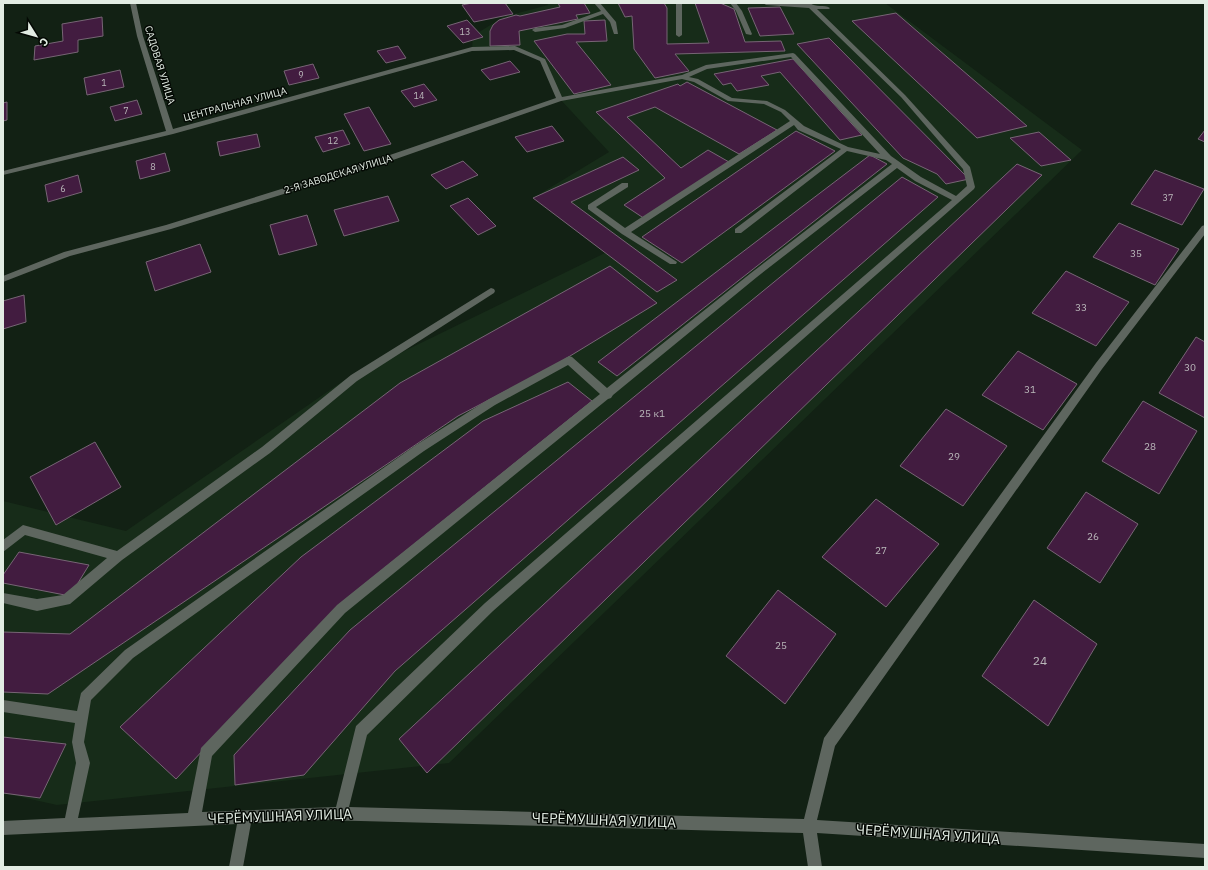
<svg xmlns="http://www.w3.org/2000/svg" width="1208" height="870" viewBox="0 0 1208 870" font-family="'IBM Plex Sans',sans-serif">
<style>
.built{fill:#172c19}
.building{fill:#421c40;stroke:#776575}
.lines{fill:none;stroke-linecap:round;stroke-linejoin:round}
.minor{fill:#5e665f;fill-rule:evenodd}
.labels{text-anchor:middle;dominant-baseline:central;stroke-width:3;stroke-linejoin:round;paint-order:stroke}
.far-number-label{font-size:9px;fill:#bab8ba}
.far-street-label{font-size:10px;fill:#e2ece3;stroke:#040904}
.number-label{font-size:10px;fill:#bab8ba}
.near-number-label{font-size:12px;fill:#bab8ba}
.near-street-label{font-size:14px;fill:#e2ece3;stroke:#040904}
</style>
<rect width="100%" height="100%" fill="#122114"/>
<!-- built -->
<path class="built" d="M547 3H885L1082 150 449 763 57 805 3 793V501L126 531 343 381 605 253 533 198 609 152 560 99 543 60 515 48 472 49 473 36 503 17 548 5Z"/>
<!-- building -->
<path class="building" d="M472 3H505L513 14 474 22 462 5Z
M558 3H584L590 13 576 15 578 19 519 31 520 45 490 46V31L493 25 499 20 516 15 520 16 560 7Z
M618 3H664L667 8V44L709 43 695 3H720L734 9 745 42 781 41 785 51 675 54 689 71 655 78 634 49 632 16 625 17Z
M780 7 794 34 760 36 748 8Z
M896 13 1027 126 977 138 852 21Z
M102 17 103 36 78 40V52L34 60 35 46 63 41 62 24Z
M467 20 483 37 463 43 447 26Z
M605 20 607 41 576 42 611 85 574 94 534 41 567 34H585L584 21Z
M829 38 969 179 946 184 937 174 903 158 797 44Z
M398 46 406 58 386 63 377 51Z
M793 59 862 135 840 140 780 72 761 76 769 85 737 91 731 83 723 85 714 74Z
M510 61 520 72 490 80 481 70Z
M313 64 319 78 289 85 284 71Z
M120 70 124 87 87 95 84 78Z
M687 82 777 130 739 154 655 107 627 117 681 168 708 150 729 162 645 219 624 205 665 178 596 112 678 84 680 86Z
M424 84 437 100 414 107 401 91Z
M137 100 142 114 115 121 110 107Z
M7 102V120L3 121V103Z
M369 107 391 144 364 151 344 114Z
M552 126 564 141 527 152 515 137Z
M343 130 350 144 323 152 315 137Z
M1205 130V142L1198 139Z
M796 131 835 151 682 263 642 237Z
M1039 132 1071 160 1041 166 1010 138Z
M257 134 260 147 220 156 217 142Z
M165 153 170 171 140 179 136 161Z
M870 155 887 164 617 376 598 362Z
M623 157 639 170 571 202 677 280 657 292 533 198Z
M463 161 478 175 446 189 431 175Z
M1017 164 1042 175 427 773 399 739Z
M1155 170 1204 189 1182 225 1131 204Z
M78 175 82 192 48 202 45 185Z
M902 177 938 197 395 671 304 775 235 785 234 755 350 630Z
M388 196 399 221 344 236 334 210Z
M468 198 496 226 478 235 450 206Z
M307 215 317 245 279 255 270 225Z
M1119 223 1179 249 1155 285 1093 257Z
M200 244 211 272 155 291 146 262Z
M610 266 657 303 552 367 458 416 48 694 3 692V632L70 634 400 383Z
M1066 271 1129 302 1096 346 1032 313Z
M24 295 26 322 3 329V301Z
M1196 337 1205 342V418L1159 393Z
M1018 351 1077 384 1043 430 982 395Z
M568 382 592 401 341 603 176 779 120 727 301 557 483 421Z
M1143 401 1197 431 1159 494 1102 461Z
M946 409 1007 446 963 506 900 466Z
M95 442 121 487 56 525 30 477Z
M1086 492 1138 524 1100 583 1047 548Z
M876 499 939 544 886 607 822 557Z
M19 552 89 565 70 596 3 583V575Z
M778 590 836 634 785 704 726 656Z
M1034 600 1097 644 1048 726 982 676Z
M3 737 66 744 40 798 3 793Z"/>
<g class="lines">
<!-- minor -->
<path class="minor" d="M130 3H136L143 36 173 129 472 47 515 46 545 59 562 97 682 75 706 65 793 53 795 54 891 156 921 177 956 196 967 186 963 169 901 97 809 8 766 5 763 3 805 4 804 3H810C816 8 824 4 830 8L829 9H817L905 95 970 167 975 187 974 189 493 611 367 735 349 807 804 819 824 738 1096 363 1202 226 1205 225V234L1102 369 835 746 817 820 1205 844V858L817 833 822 867H808L803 833 323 820 251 823 243 867H229L237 824 3 835V821L65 818 76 763 72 742 75 723 3 712V700L77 711 81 693 125 650 416 445 489 399 569 356 572 357 607 388 751 273 892 164 886 160 847 151 741 233H735V229L841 149 798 130 794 125 631 232 677 262 676 264H670L622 234 588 209V205L622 183H628V187L596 207 625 228 790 121 781 112 764 104 728 101 694 82 682 79 561 101 393 160 171 229 70 256 3 282V276L64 252 166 225 387 156 556 98 540 61 514 50 472 51 173 134 3 175V171L166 131 137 36ZM791 57 880 154 848 147 804 126 785 110 767 101 732 98 698 79 689 77 707 69ZM897 168 915 181 952 200 485 603 356 726 336 807 202 812 212 756 345 613 608 399 611 398 613 395 757 277ZM568 365 600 394 337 605 201 748 188 813 78 818 90 763 84 742 91 700 133 658 424 451 495 405Z
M594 3H600L616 22 618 34H614L610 22 603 14 565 28 535 32 532 30 535 28 562 25 601 11Z
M676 3H682V35L679 37 676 35Z
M730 3H736L742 11 752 34 751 35 746 34 736 11Z
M491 288 494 289 495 291 494 293 357 381 270 453 122 560 70 604 37 611 3 603V593L37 599 63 595 107 558 25 535 3 552V540L23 525 117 551 262 447 351 375Z"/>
</g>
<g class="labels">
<!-- far-number labels -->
<g class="far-number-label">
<text x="465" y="31">13</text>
<text x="301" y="74">9</text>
<text x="104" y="82">1</text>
<text x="419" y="95">14</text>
<text x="126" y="110">7</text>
<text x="333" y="140">12</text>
<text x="153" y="166">8</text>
<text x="63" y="188">6</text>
<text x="1168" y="197">37</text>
</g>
<!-- far-street labels -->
<g class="far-street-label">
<text transform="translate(160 65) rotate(73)">САДОВАЯ УЛИЦА</text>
<text transform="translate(235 104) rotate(-15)">ЦЕНТРАЛЬНАЯ УЛИЦА</text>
<text transform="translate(338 174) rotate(-17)">2-Я ЗАВОДСКАЯ УЛИЦА</text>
</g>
<!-- number labels -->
<g class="number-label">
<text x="1136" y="253">35</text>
<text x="1081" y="307">33</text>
<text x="1190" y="367">30</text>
<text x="1030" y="389">31</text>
<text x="652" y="413">25 к1</text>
<text x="1150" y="446">28</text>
<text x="954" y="456">29</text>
<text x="1093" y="536">26</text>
<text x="881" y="550">27</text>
<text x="781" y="645">25</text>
</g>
<!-- near-number labels -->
<g class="near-number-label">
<text x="1040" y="660">24</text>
</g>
<!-- near-street labels -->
<g class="near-street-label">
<text transform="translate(280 816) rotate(-2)">ЧЕРЁМУШНАЯ УЛИЦА</text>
<text transform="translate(604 820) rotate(2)">ЧЕРЁМУШНАЯ УЛИЦА</text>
<text transform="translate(928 834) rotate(4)">ЧЕРЁМУШНАЯ УЛИЦА</text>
</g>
</g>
<!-- border -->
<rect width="1208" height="870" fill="none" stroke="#e2ece3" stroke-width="8"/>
<!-- north arrow -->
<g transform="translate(36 36) rotate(127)" stroke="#040904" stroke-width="3" paint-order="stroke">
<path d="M0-3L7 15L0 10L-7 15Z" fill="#e2ece3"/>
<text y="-6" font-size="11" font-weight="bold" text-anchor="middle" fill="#e2ece3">С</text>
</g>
</svg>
